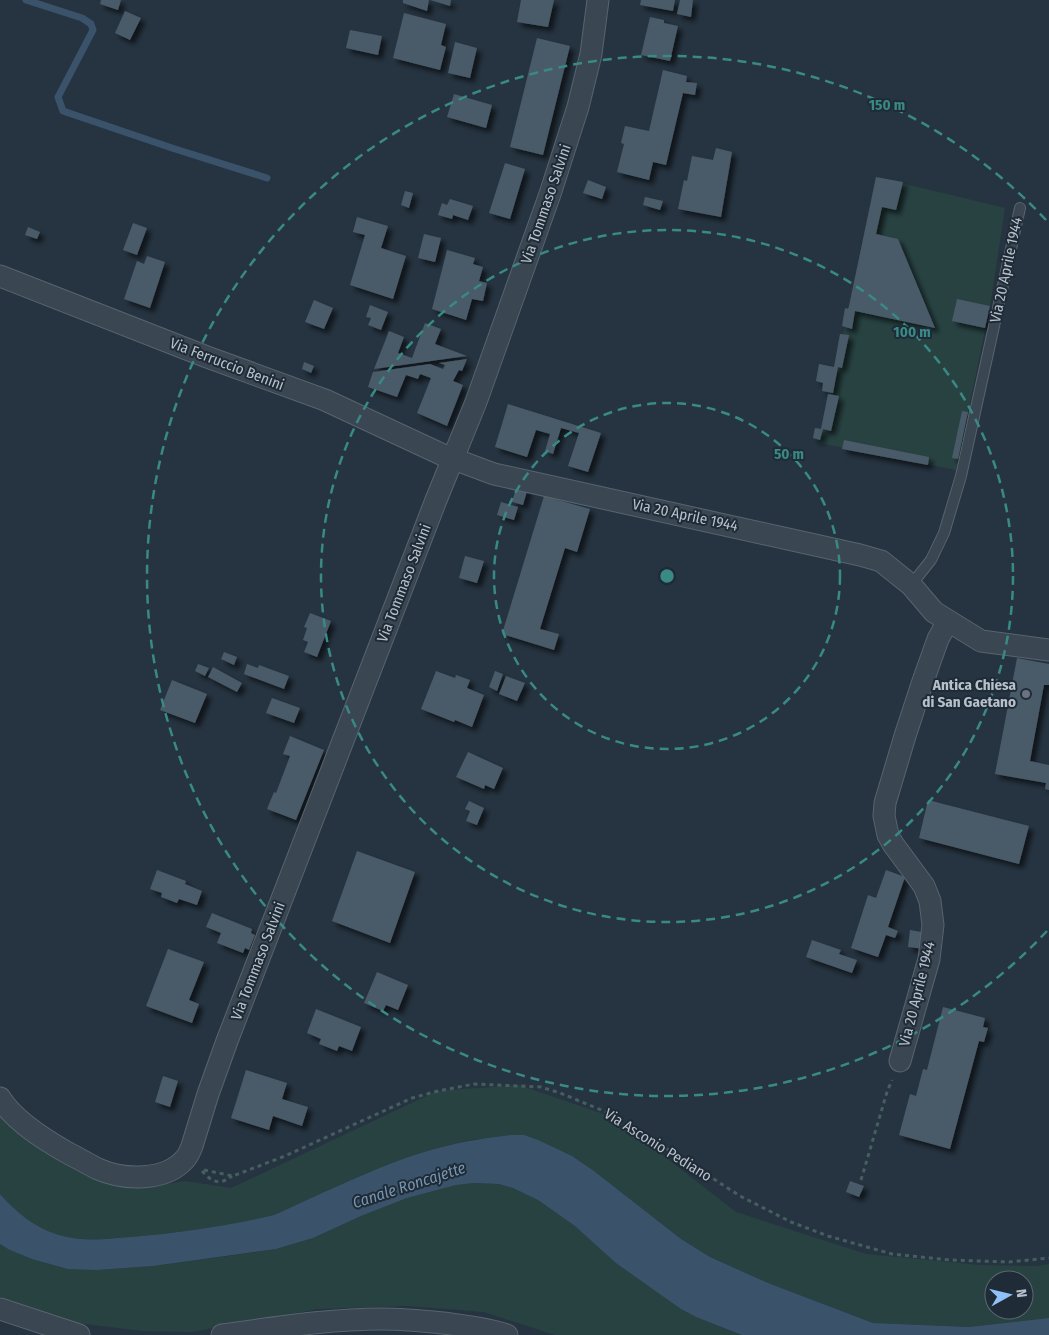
<svg xmlns="http://www.w3.org/2000/svg" width="1049" height="1335" viewBox="0 0 1049 1335" font-family="'Fira Sans Condensed',sans-serif">
<style>
.green{fill:#284242;fill-rule:evenodd}
.water{fill:#3b536a}
.lines{fill:none;stroke-linecap:round;stroke-linejoin:round}
.stream{stroke:#3b536a;stroke-width:7}
.building{fill:#4a5a67;filter:url(#shadow)}
.lane-casing{stroke:#58646e;stroke-width:12}
.street-casing{stroke:#58646e;stroke-width:23}
.path{stroke:#465e5f;stroke-width:3;stroke-dasharray:4 4;stroke-linecap:butt}
.lane{stroke:#3a4651;stroke-width:10}
.street{stroke:#3a4651;stroke-width:21}
.ring{fill:none;stroke:#398985;stroke-width:2.5;stroke-dasharray:9 6}
.worship-dot{fill:#6b7280;stroke:#1f2b37;stroke-width:2}
.labels{text-anchor:middle;dominant-baseline:central;stroke-width:4;stroke-linejoin:round;paint-order:stroke}
.street-label{font-size:15px;fill:#b7c1cb;stroke:#1f2b37}
.poi-label{font-size:15px;font-weight:bold;fill:#b7c1cb;stroke:#1f2b37;text-anchor:end}
.water-label{font-size:16px;font-style:italic;fill:#7794ae;stroke:#1f2b37}
.centre{fill:#398985;stroke:#1f2b37;stroke-width:2.5}
.ring-label{font-size:15px;text-anchor:middle;font-weight:bold;fill:#398985;stroke:#1f2b37;stroke-width:4;stroke-linejoin:round;paint-order:stroke}
</style>
<defs>
<filter id="shadow"><feDropShadow dx="4.5" dy="4.5" stdDeviation="2.5" flood-color="#0009"/></filter>
</defs>
<rect width="100%" height="100%" fill="#263441"/>
<!-- green -->
<path class="green" d="M876 177 1005 208 990 306 956 470 819 443 820 440 813 438 815 428 821 429 828 394 823 383 816 381 819 364 834 367 840 334H843L845 327 842 326 845 308H848L849 306Z
M519 1085 615 1118 736 1212 866 1254 980 1265 1037 1266 1049 1264V1318L969 1327 873 1323 768 1283 710 1257 681 1239 594 1171 572 1156 524 1135H510L465 1141 441 1147 394 1163 274 1215C227 1226 179 1233 131 1237 107 1239 82 1242 59 1235 35 1228 16 1212 0 1194V1110L91 1176 141 1188 185 1181 231 1188 437 1091ZM994 1280H1024V1310H994Z
M474 1183 499 1184 513 1188 538 1200 575 1226 681 1309 696 1317 742 1335H555L484 1312 407 1306 318 1309 192 1332 142 1331 77 1323 0 1297V1244L8 1249 97 1270 153 1266 257 1252 276 1249 313 1238 361 1216 407 1198 456 1185Z"/>
<!-- water -->
<path class="water" d="M510 1135H524L538 1140 572 1156 594 1171 681 1239 710 1257 768 1283 873 1323 969 1327 1049 1318V1335H742L696 1317 681 1309 616 1263 575 1226 538 1200 513 1188 499 1184 474 1183 456 1185 407 1198 361 1216 313 1238 276 1249 153 1266 97 1270 68 1269 32 1259 8 1249 0 1244V1194C16 1212 35 1228 59 1235 82 1242 107 1239 131 1237 179 1233 227 1226 274 1215 329 1191 384 1162 442 1147 464 1141 487 1138 510 1135Z"/>
<g class="lines">
<!-- stream -->
<path class="stream" d="M26 0 82 18 91 24 93 30 58 97 63 111 172 148 267 178"/>
</g>
<!-- building -->
<path class="building" d="M101 0H121L118 10 100 4Z
M403 0H429L427 11 403 3Z
M430 0H451L450 6Z
M521 0H554L548 27 517 22Z
M641 0H675L673 11 640 5Z
M680 0H693L691 17 677 14Z
M125 11 141 18 130 40 115 33Z
M404 13 446 24 441 45 446 47 440 70 393 58Z
M650 17 664 20V23L678 26 670 61 641 55Z
M350 30 382 36 378 55 346 48Z
M537 38 570 46 543 155 510 147Z
M455 42 477 48 470 78 448 73Z
M663 70 687 76 686 82 697 83 695 95 683 93 666 165 653 162 649 180 617 172 624 144 621 143 625 126 649 131Z
M454 94 492 105 486 128 447 117Z
M716 148 732 152 721 217 678 209 684 180 687 181 692 156 713 160Z
M505 163 525 169 510 219 489 213Z
M876 177 903 182 896 210 882 207 876 234 898 239 935 328 855 311 852 329 842 326 845 308 848 309 849 306Z
M588 180 606 187 602 199 583 193Z
M405 191 413 193 409 208 401 205Z
M645 197 663 201 660 210 643 205Z
M450 199 473 206 468 220 453 215 452 219 438 215 442 203 447 205Z
M357 217 388 226 381 248 406 256 393 299 350 285 365 235 353 232Z
M133 223 147 228 137 255 123 250Z
M28 227 40 232 37 239 25 235Z
M424 234 441 238 435 262 418 258Z
M447 250 475 258 473 264 483 267 479 281 487 283 483 301 472 299 466 320 432 309Z
M147 256 165 262 150 308 124 299 137 261 144 264Z
M957 299 990 306 985 328 952 321Z
M314 300 333 308 324 329 305 322Z
M370 305 388 312 381 330 368 325 371 318 366 317Z
M425 323 441 329 435 344 467 356 374 369 389 331 404 337 398 353 412 358Z
M840 334 849 335 842 368 838 367 833 393 822 391 823 383 816 381 819 364 834 367Z
M467 359 462 371 459 370 453 381 463 385 447 426 417 413 431 378 420 374 418 379 406 375 397 397 368 387 373 372 430 364 443 369 445 365 439 363Z
M304 362 314 366 311 373 302 369Z
M828 394 839 396 831 431 823 429 820 440 813 438 815 428 821 429Z
M508 404 601 433 588 472 568 466 579 433 561 428 553 454 545 451 550 434 536 430 527 457 495 447Z
M962 411 968 412 958 459 952 458Z
M844 440 929 457 928 465 842 449Z
M517 485 528 488 523 505 512 502Z
M544 496 590 509 577 552 565 548 540 629 559 634 554 650 502 634Z
M501 502 518 507 514 520 497 515Z
M465 556 484 561 477 583 459 578Z
M310 613 331 621 317 657 304 652 308 642 303 640 307 628 304 627Z
M224 652 237 657 234 665 221 659Z
M1017 658 1049 664V685H1044L1030 761 1049 765V790L1045 789 1046 783 995 774Z
M198 664 209 668 205 676 195 671Z
M247 664 258 668 259 665 289 676 284 689 244 674Z
M213 667 242 683 237 692 208 677Z
M436 671 455 678 456 675 470 680 467 688 484 695 472 727 455 720 454 722 421 709Z
M495 671 503 674 497 691 489 687Z
M506 676 525 683 517 701 499 694Z
M172 680 207 694 195 723 160 710Z
M272 698 300 708 294 723 266 713Z
M290 736 324 750 296 820 267 809 274 792 276 793 290 756 283 754Z
M468 752 503 768 494 789 485 785 484 789 456 777Z
M928 800 1029 826 1019 864 919 838Z
M469 801 484 808 477 825 466 821 470 811 465 809Z
M357 851 415 872 390 943 332 921Z
M157 870 186 881 185 884 202 891 197 905 179 899 177 903 161 897 162 893 150 889Z
M886 870 905 877 888 927 898 931 895 938 886 935 878 957 851 948 868 895 876 898Z
M212 913 252 929 251 933 255 935 249 950 245 948 243 953 217 943 221 933 206 927Z
M910 930 927 933 924 949 908 947Z
M812 940 841 950 839 954 857 960 852 973 806 957Z
M168 949 204 962 189 1000 199 1004 192 1023 146 1006Z
M377 972 408 985 398 1010 386 1005 383 1011 364 1003Z
M943 1007 985 1018 983 1027 988 1028 984 1042 979 1041 950 1149 899 1135 910 1094 916 1096 923 1069 927 1070Z
M316 1009 361 1027 352 1051 339 1046 337 1051 319 1044 321 1039 307 1033Z
M246 1070 287 1083 282 1099 308 1107 302 1126 273 1116 269 1130 231 1118Z
M163 1076 178 1081 170 1107 155 1102Z
M850 1181 864 1186 859 1197 846 1192Z"/>
<g class="lines">
<!-- lane casing -->
<g class="lane-casing">
<path id="lane" d="M911 585 931 560 944 533 961 476 1020 208"/>
</g>
<!-- street casing -->
<g class="street-casing">
<path id="street" d="M0 276 207 357 325 400 443 455 494 474 860 555 881 561 911 585 934 612 981 641 1049 650
M900 1061 929 959 933 925 930 901 924 886 893 844 888 835 884 816 885 803 905 736 922 684 938 639 948 621
M0 1098C14 1121 45 1140 68 1153 78 1158 88 1164 98 1169 123 1180 165 1182 185 1159 188 1156 190 1151 192 1146L208 1094 227 1041 436 500 476 402 550 194 578 107 591 54 598 0
M0 1309 79 1335
M222 1335C275 1328 328 1319 382 1319 403 1319 423 1321 443 1323 465 1326 487 1328 507 1335"/>
</g>
<!-- path -->
<path class="path" d="M204 1170 233 1176 285 1156 412 1098 438 1091 474 1084 541 1087 560 1093 616 1116 740 1196 791 1222 828 1236 892 1254 950 1260 1009 1262 1049 1258
M202 1171C212 1182 219 1186 232 1176
M861 1180 887 1092 892 1080"/>
<!-- lane -->
<use href="#lane" class="lane"/>
<!-- street -->
<use href="#street" class="street"/>
</g>
<!-- distance rings -->
<g class="ring">
<circle cx="667" cy="576" r="173"/>
<circle cx="667" cy="576" r="346"/>
<path d="M1047 931A520 520 0 1 1 1047 221"/>
</g>
<!-- markers -->
<circle class="worship-dot" cx="1026" cy="694" r="5"/>
<g class="labels">
<!-- street labels -->
<g class="street-label">
<text transform="translate(546 204) rotate(-71)">Via Tommaso Salvini</text>
<text transform="translate(1006 270) rotate(-78)">Via 20 Aprile 1944</text>
<text transform="translate(227 364) rotate(21)">Via Ferruccio Benini</text>
<text transform="translate(685 515) rotate(12)">Via 20 Aprile 1944</text>
<text transform="translate(404 583) rotate(-69)">Via Tommaso Salvini</text>
<text transform="translate(258 961) rotate(-69)">Via Tommaso Salvini</text>
<text transform="translate(917 994) rotate(-76)">Via 20 Aprile 1944</text>
<text transform="translate(658 1145) rotate(32)">Via Asconio Pediano</text>
</g>
<!-- poi labels -->
<g class="poi-label">
<text x="1016" y="685">Antica Chiesa<tspan x="1016" dy="17">di San Gaetano</tspan></text>
</g>
<!-- water labels -->
<g class="water-label">
<text transform="translate(409 1185) rotate(-18)">Canale Roncajette</text>
</g>
</g>
<circle cx="667" cy="576" r="8" class="centre"/>
<g class="ring-label">
<text x="887" y="110">150 m</text>
<text x="912" y="337">100 m</text>
<text x="789" y="459">50 m</text>
</g>
<!-- north arrow -->
<g transform="translate(1009 1295) rotate(82)"><circle r="24" fill="#1f2b37" stroke="#5c6772"/>
<path d="M0-4L9 19L0 12L-9 19Z" fill="#8fc1f8"/>
<text y="-8" font-size="14" font-weight="bold" text-anchor="middle" fill="#b7c1cb">N</text>
</g>
</svg>
